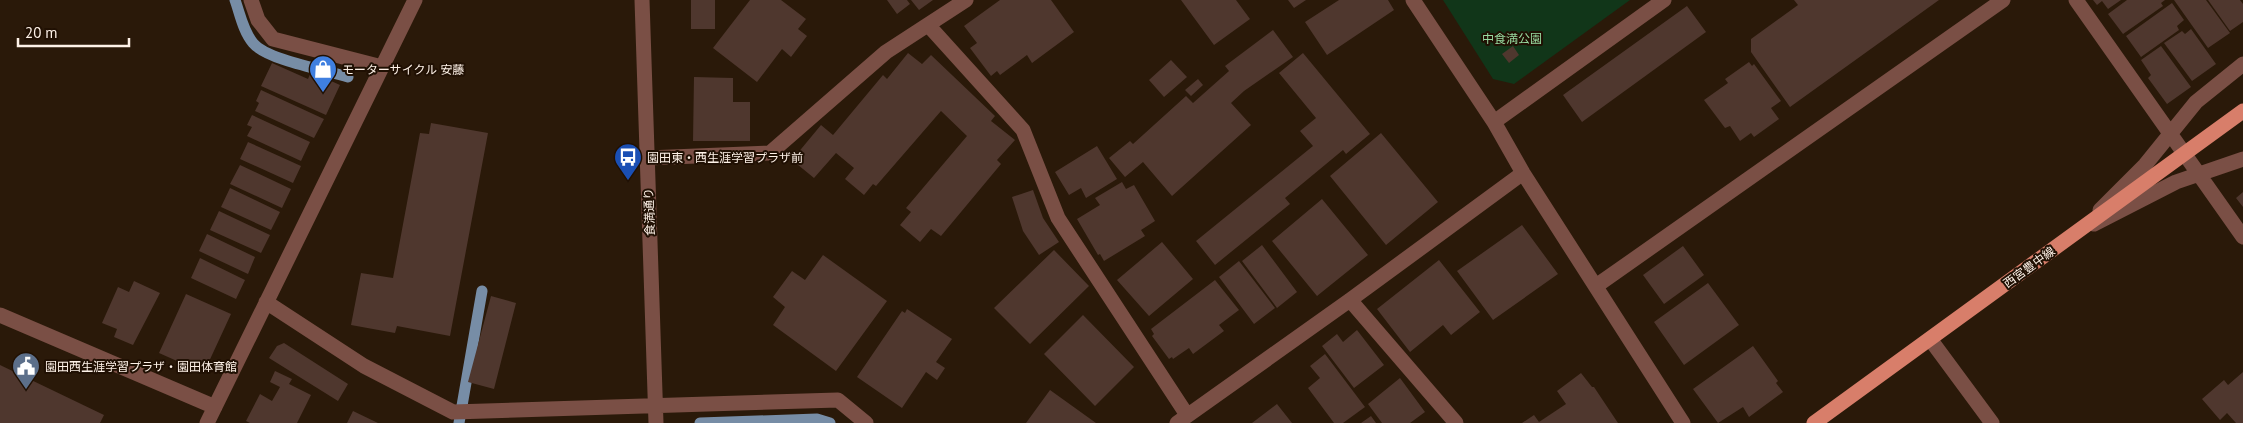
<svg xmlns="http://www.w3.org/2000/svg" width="2243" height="423" viewBox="0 0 2243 423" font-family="'PT Sans','Noto Sans JP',sans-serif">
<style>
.green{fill:#113619}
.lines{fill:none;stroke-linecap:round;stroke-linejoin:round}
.stream{stroke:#778da6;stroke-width:11}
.building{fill:#4f372e}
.minor{stroke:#7a4f45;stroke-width:15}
.major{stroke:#d87e6a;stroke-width:15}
.labels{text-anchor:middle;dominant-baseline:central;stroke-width:4;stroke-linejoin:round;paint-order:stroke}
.park-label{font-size:12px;fill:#97daa0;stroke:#201003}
.poi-label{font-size:12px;fill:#fef2e8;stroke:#201003;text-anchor:start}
.street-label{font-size:12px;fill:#fef2e8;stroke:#201003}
</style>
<rect width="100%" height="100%" fill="#2a1909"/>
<!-- green -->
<path class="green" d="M1443 0H1630L1514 84 1493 79Z"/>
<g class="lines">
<!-- stream -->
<path class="stream" d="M235 0C240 14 243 31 253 43 267 60 325 70 348 77
M459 423 482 291
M700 423 817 419 830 423"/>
</g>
<!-- building -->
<path class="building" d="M691 0H715V29H691Z
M750 0H781L806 19 798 29 807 36 791 57 782 49 757 82 713 48Z
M887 0H907L910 4 897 14Z
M911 0H933L919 10Z
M1000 0H1051L1074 32 1032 63 1027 55 1000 75 997 71 991 76 970 48 977 43 964 26Z
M1181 0H1236L1250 19 1214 45Z
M1288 0H1306L1294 8Z
M1339 0H1388L1394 10 1327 55 1305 22Z
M1794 0H1939L1790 107 1751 52V39L1798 5Z
M2093 0H2121L2108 9 2102 1 2097 5Z
M2127 0H2165L2161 3 2163 6 2123 34 2108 14Z
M2174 0H2206L2230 33 2208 48Z
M2208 0H2240L2243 4V22L2230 31Z
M2172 3 2184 20 2177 26 2179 30 2141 57 2126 36Z
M1687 6 1706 32 1582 122 1563 95Z
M2191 29 2216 64 2192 81 2164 43 2182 31 2185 34Z
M1273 30 1293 57 1244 91 1231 103 1251 125 1172 196 1143 162 1125 177 1109 158 1130 141 1133 144 1186 96 1193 103 1229 71 1225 66Z
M1513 46 1519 55 1509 63 1502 54Z
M2161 46 2191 87 2167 104 2148 78 2151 75 2141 60Z
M908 53 922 64 931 55 995 116 991 121 1015 140 997 160 1001 164 941 236 931 229 920 242 900 225 911 212 906 208 967 136 941 111 876 186 873 184 864 195 845 179 854 168 836 153 814 178 792 160 821 125 833 135 883 75 887 79Z
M1303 53 1370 134 1346 154 1343 150 1285 198 1290 204 1215 265 1196 241 1313 146 1300 131 1316 118 1279 73Z
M1171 60 1187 77 1164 97 1149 80Z
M1749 62 1752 66 1754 64 1781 101 1771 108 1779 119 1754 137 1751 133 1740 141 1730 126 1725 128 1704 100 1728 83 1725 79Z
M272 63 308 79 311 72 340 85 326 115 261 86Z
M694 77 733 78V102H750V141H693Z
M1198 79 1203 85 1191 96 1185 90Z
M261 90 324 119 314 138 255 111 259 103 256 101Z
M252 115 310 142 301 161 247 136 252 127 247 125Z
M431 123 488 133 450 336 397 326 395 333 351 325 361 273 393 278 420 133 429 134Z
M1381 133 1438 202 1386 245 1330 176Z
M248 142 301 166 293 183 240 159Z
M1097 146 1117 179 1086 198 1081 188 1069 195 1055 172Z
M240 165 291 189 282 208 230 184Z
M1122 182 1126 189 1134 185 1155 221 1141 230 1145 236 1104 261 1100 254 1098 255 1077 219 1100 205 1095 198Z
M230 188 280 212 271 230 221 207Z
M1033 190 1043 218 1059 242 1039 255 1023 231 1012 197Z
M2243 192V207L2236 198Z
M1322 199 1368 255 1317 296 1272 241Z
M219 211 270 235 261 253 210 230Z
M1522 225 1558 274 1493 320 1457 271Z
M207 234 255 257 248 274 199 251Z
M1162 242 1193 279 1149 316 1117 280Z
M1262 245 1297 292 1277 308 1242 261Z
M1683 246 1704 275 1664 304 1643 275Z
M1054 250 1089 286 1030 344 994 308Z
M823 255 887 301 836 371 773 325 785 307 773 297 792 271 805 280Z
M200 258 245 280 236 299 191 278Z
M1439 260 1480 312 1451 335 1443 325 1410 352 1377 309Z
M1239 261 1275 308 1254 324 1219 277Z
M1215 280 1239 310 1219 325 1224 331 1193 354 1189 348 1173 359 1172 357 1169 359 1152 336 1154 334 1151 329Z
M134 281 160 293 133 345 114 337 117 329 102 323 118 287 129 292Z
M1708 283 1739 325 1684 365 1654 322Z
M186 294 231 314 206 368 197 364 195 369 159 353Z
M491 296 516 303 494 389 468 382Z
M907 309 952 339 936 362 945 368 937 380 926 372 902 408 857 377 902 311 905 313Z
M1083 315 1134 367 1095 406 1044 354Z
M1357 330 1384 365 1354 388 1322 346 1337 334 1343 342Z
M284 343 348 384 338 401 269 358 277 346Z
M1753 346 1778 381 1776 383 1783 392 1749 417 1743 407 1718 423 1693 389Z
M1325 354 1365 407 1343 423H1334L1308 388 1320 378 1310 366Z
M0 365 104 415 100 423H0Z
M275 371 292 379 289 384 311 395 297 423H250L246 421 260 394 272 401 280 387 270 382Z
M2243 372V423H2236L2227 413 2220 420 2202 399 2224 380 2228 385Z
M1581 373 1592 387H1594L1618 423H1522L1534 415 1539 422 1566 404 1557 391Z
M1400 378 1425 412 1410 423H1382L1368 404Z
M1050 390 1096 423H1026Z
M1277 404 1292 423H1252Z
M353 411 378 423H347Z
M1371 416 1376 423H1361Z"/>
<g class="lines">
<!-- minor -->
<path class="minor" d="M251 0 258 20 273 39 382 67
M642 0 656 423
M1413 0 1494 122 1523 173 1683 423
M2076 0 2243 237
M929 26 1023 130 1058 218 1187 415
M1494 122 1664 0
M647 158 770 153 886 52 966 0
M2100 210 2145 165 2196 102 2243 64
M2094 224 2176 182 2243 159
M1596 286 2003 0
M1350 300 1456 423
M266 302 364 366 453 412 838 400 866 423
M0 315 215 407
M1930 339 1992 423
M207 423 415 0
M1177 423 1350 300 1523 173"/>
<!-- major -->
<path class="major" d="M1814 423 2243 111"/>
</g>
<!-- icons -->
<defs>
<g id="shop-pin" transform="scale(1.4375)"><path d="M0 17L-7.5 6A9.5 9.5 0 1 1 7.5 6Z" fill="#3f7fe0" stroke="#201003"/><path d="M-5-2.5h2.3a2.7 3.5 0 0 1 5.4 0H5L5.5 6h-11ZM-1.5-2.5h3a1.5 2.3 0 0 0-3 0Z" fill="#fff"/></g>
<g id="bus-pin" transform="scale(1.4375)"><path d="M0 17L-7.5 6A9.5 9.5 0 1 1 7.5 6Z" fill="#1a4fb4" stroke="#201003"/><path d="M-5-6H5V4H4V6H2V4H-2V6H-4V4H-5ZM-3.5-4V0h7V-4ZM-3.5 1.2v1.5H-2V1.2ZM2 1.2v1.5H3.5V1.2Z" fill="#fff"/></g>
<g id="civic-pin" transform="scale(1.4375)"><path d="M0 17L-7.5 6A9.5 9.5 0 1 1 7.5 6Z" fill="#5c6f8a" stroke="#201003"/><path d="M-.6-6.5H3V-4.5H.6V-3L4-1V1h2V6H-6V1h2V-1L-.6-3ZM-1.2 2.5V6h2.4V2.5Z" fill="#fff"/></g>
</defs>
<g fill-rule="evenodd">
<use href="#shop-pin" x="323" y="69"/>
<use href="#bus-pin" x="628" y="157"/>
<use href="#civic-pin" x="26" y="366"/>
</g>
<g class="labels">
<!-- park labels -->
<g class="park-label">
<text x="1512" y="38">中食満公園</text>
</g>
<!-- poi labels -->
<g class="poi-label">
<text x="342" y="69">モーターサイクル 安藤</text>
<text x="647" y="157">園田東・西生涯学習プラザ前</text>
<text x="45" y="366">園田西生涯学習プラザ・園田体育館</text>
</g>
<!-- street labels -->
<g class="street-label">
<text transform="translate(649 212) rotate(-92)">食満通り</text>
<text transform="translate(2029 267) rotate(-36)">西宮豊中線</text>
</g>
</g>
<!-- scale -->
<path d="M18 38v8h111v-8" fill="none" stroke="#fef2e8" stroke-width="2.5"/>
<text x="25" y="38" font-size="15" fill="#fef2e8" stroke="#201003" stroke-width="4" paint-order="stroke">20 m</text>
</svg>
